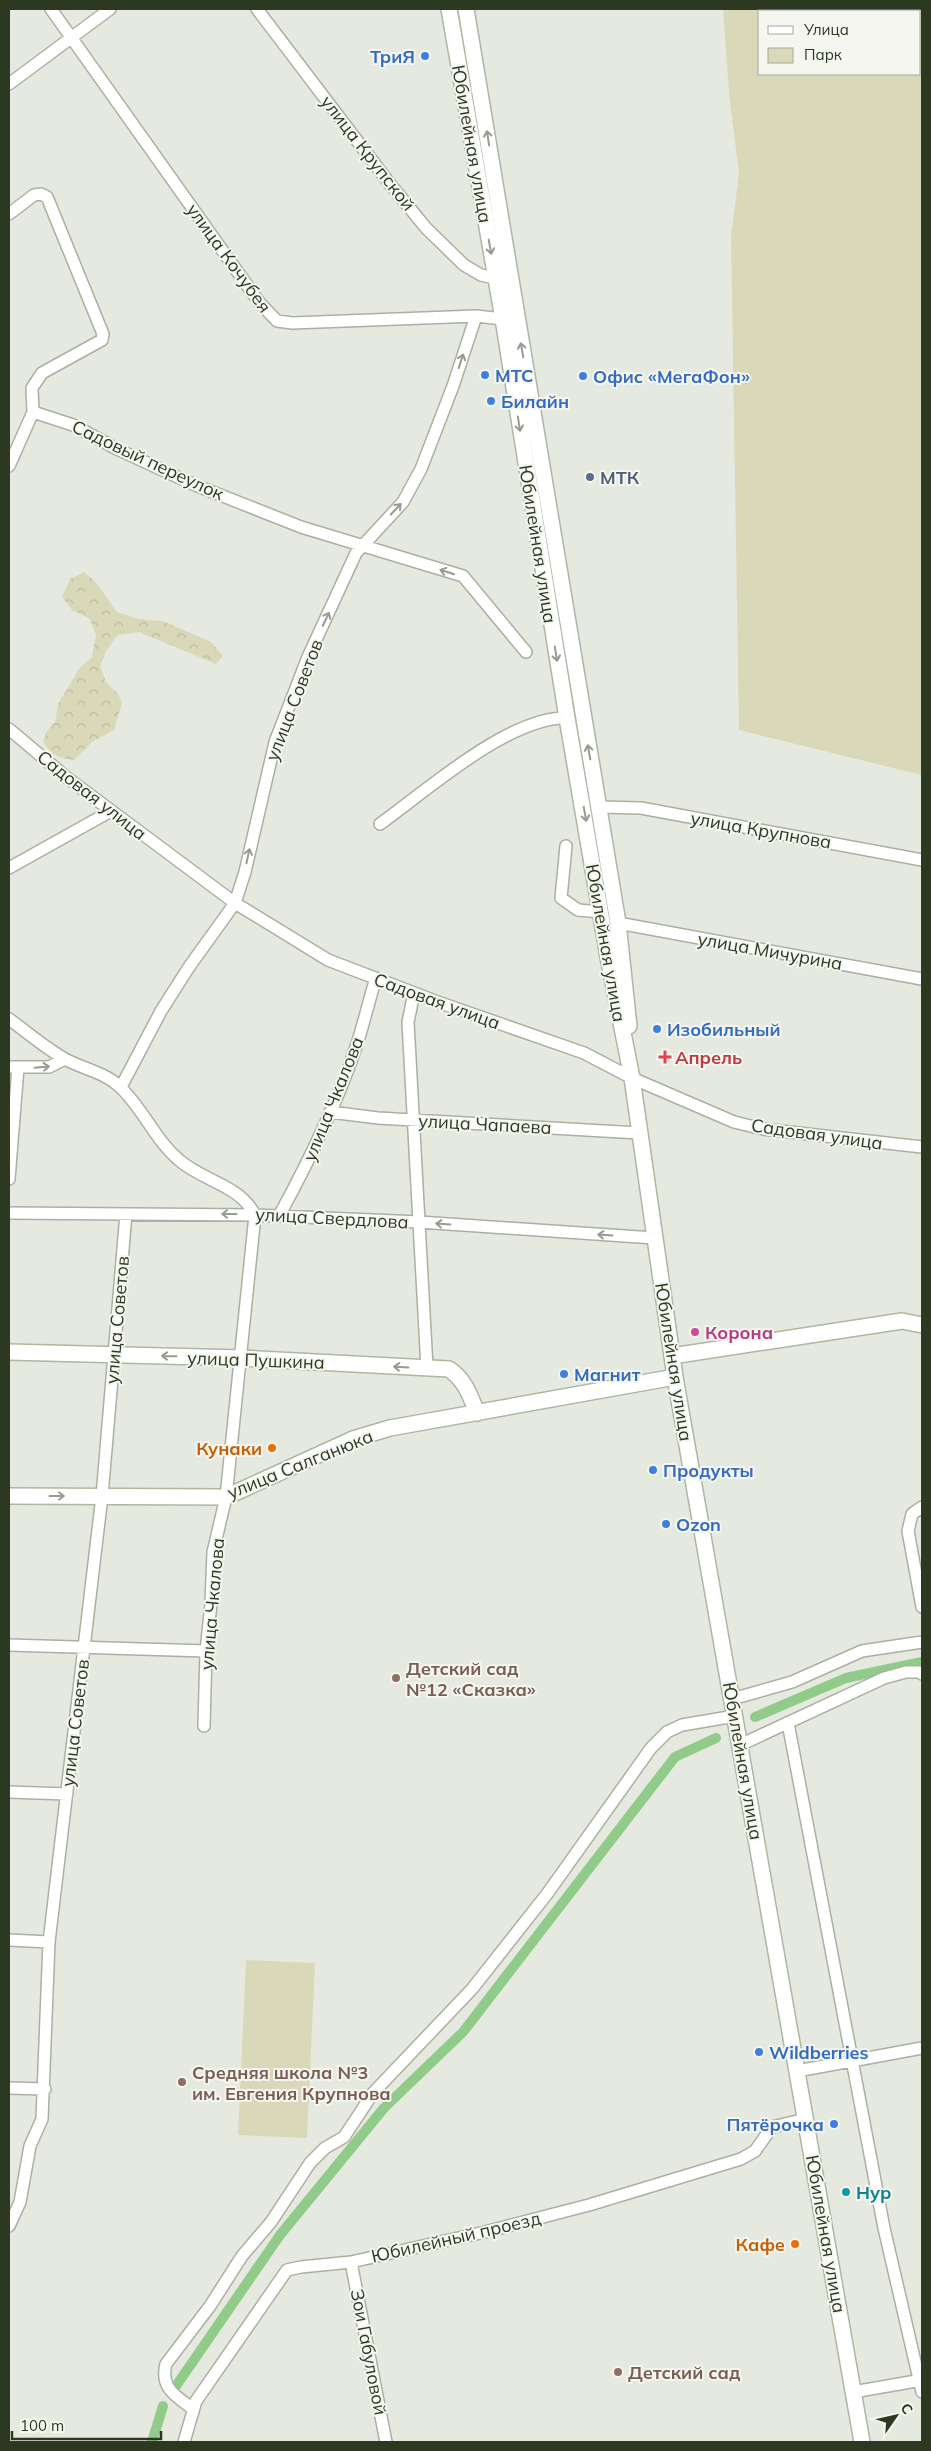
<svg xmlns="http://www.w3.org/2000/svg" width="931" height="2451" viewBox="0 0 931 2451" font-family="Mulish,sans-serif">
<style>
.green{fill:#d9d9b9;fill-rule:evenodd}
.forest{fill:url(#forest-crowns)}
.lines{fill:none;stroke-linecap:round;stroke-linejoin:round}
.canal{stroke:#91cb8a;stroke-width:10}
.street-casing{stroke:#abb0a2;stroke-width:14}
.secondary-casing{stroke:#aeb7a1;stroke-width:18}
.street{stroke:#fff;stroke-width:11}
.secondary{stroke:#fff;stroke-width:15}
.oneway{stroke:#969c90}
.shop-dot{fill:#3f7fe0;stroke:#f4f6ef;stroke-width:2}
.service-dot{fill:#5c6f8a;stroke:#f4f6ef;stroke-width:2}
.health-dot{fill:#e0444e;stroke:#f4f6ef;stroke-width:2}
.hotel-dot{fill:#d1479c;stroke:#f4f6ef;stroke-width:2}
.food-dot{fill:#e8710a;stroke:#f4f6ef;stroke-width:2}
.education-dot{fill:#8d6e63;stroke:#f4f6ef;stroke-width:2}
.culture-dot{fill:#0f9aa8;stroke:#f4f6ef;stroke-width:2}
.labels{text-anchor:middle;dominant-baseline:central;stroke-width:4;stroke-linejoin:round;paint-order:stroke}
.shop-label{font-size:18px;font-weight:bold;fill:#366cbe;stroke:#f4f6ef;text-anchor:start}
.street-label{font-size:18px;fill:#2d3821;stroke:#f4f6ef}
.service-label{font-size:18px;font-weight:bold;fill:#4e5e75;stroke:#f4f6ef;text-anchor:start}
.health-label{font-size:18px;font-weight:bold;fill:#be3a42;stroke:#f4f6ef;text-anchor:start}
.hotel-label{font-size:18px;font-weight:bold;fill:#b23c85;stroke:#f4f6ef;text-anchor:start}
.food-label{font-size:18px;font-weight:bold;fill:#c56008;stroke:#f4f6ef;text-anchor:end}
.education-label{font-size:18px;font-weight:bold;fill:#785e54;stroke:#f4f6ef;text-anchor:start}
.culture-label{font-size:18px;font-weight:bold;fill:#0d838f;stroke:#f4f6ef;text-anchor:start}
</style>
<defs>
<pattern id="forest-crowns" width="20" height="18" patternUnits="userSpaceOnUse" patternTransform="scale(1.25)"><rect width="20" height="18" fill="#d9d9b9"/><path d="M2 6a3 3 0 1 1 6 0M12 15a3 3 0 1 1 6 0" fill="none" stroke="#bbbb9f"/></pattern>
</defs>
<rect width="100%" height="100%" fill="#e6e9df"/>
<!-- green -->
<path class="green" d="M723 9H922V775L739 730 731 237 739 173 729 93ZM760 11H920V74H760Z
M246 1960 315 1963 307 2138 238 2135Z"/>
<!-- forest -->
<path class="forest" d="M84 572 94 580 117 612 138 619 163 621 211 642 223 656 216 664 139 632 118 635 106 651 100 666 106 682 118 694 122 703 114 730 92 742 74 760C58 758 51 755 43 741L47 731 55 722 58 704 79 669 92 657 96 635 90 619 72 610 62 597 70 579Z"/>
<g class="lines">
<!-- canal -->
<path class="canal" d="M755 1717 846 1678 922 1662
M176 2386 280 2235 384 2108 463 2032 675 1757 716 1738
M152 2442 163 2406"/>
<!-- street casing -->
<g class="street-casing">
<path id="street" d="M51 9 259 302 277 321 292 323 476 316 503 319
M257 9 390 184 426 228 464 265 481 275 495 278
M9 84 110 9
M9 214 34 195 41 194 47 197 103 334 102 340 42 373 32 388 33 412
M33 412 73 425 117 449 195 485 301 527 463 576 526 652
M9 466 33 412
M9 729 66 777 235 903 328 960 435 1001 584 1053 632 1078 734 1122 763 1129 922 1147
M599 807 641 808 922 860
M380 824C426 791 510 716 567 718
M566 846 561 898 578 910 601 912
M9 868 111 811
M618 923 922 979
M414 993 408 1022 427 1368
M9 1019C27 1032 45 1048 65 1059 83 1069 104 1072 119 1086 143 1108 155 1140 179 1160 204 1182 239 1184 255 1215L226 1497 213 1552 211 1604 206 1651 204 1726
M9 1067H49L65 1059
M121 1087 161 1011 189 967 235 903 245 872 275 742 308 657 356 553 403 502 421 469 453 386 476 316
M330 1112 378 1118 639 1133
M9 1179 18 1068
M9 1213 255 1215 419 1222 654 1238
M279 1216C309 1161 337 1104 357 1044 364 1023 369 1000 376 978
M922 1507 912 1514 908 1531 922 1607
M9 1645 206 1651
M732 1699 792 1682 862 1651 922 1642
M788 1723 884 2228 922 2392
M740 1745 884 1678 906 1672H920L922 1674
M9 1792 67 1794
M9 1940 49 1942
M797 2071 922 2048
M9 2088 45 2089
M9 2226 20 2202 30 2146 42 2119 49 1942 102 1496 126 1214
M351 2262 386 2442
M853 2392 922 2380
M192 2408C175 2396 160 2387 166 2364L210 2306 242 2256 271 2222 310 2163 325 2148 344 2137 373 2093 472 1989 547 1894 651 1748 667 1732 682 1725 735 1716
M184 2442 196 2401 287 2270 301 2267 351 2262 485 2232 589 2205 741 2159 755 2151 772 2127 806 2119"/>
</g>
<!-- secondary casing -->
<g class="secondary-casing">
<path id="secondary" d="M449 9 503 319 567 718 608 957 632 1078 675 1377 862 2442
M466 9 618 923 629 1026
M9 1352 241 1358 449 1369C465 1380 470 1395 477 1413
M672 1356 902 1321 922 1325
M9 1496 226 1497 353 1439 390 1428 675 1377"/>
</g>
<!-- street -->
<use href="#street" class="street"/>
<!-- secondary -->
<use href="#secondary" class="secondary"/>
</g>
<!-- one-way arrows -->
<defs><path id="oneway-shaft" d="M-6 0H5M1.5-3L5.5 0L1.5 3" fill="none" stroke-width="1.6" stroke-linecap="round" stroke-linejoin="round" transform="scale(1.25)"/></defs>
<g class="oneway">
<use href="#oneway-shaft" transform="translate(488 138) rotate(-99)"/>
<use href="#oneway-shaft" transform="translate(490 247) rotate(80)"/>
<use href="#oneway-shaft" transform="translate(522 350) rotate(-100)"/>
<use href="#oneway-shaft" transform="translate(461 361) rotate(-72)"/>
<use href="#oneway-shaft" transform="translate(519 424) rotate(81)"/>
<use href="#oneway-shaft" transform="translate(396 509) rotate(-47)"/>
<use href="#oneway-shaft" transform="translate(447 572) rotate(-162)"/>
<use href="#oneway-shaft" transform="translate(326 619) rotate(-65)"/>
<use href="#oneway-shaft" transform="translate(556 654) rotate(81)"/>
<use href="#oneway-shaft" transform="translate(589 752) rotate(-100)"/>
<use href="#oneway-shaft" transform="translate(585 814) rotate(80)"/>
<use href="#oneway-shaft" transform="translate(248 856) rotate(-78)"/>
<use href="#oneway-shaft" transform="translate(42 1067) rotate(-5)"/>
<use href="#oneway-shaft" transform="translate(229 1214) rotate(-180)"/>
<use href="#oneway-shaft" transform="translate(443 1224) rotate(-176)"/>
<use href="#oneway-shaft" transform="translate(605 1235) rotate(-176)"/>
<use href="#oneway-shaft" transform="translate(169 1356) rotate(-179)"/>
<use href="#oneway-shaft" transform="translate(401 1367) rotate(-177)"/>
<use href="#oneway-shaft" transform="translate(57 1496)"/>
</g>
<!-- markers -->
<g class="shop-dot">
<circle cx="425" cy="56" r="5"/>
<circle cx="485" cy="375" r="5"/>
<circle cx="583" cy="376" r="5"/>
<circle cx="491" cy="401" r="5"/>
<circle cx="657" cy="1029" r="5"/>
<circle cx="564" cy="1374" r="5"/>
<circle cx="653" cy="1470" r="5"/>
<circle cx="666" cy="1524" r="5"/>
<circle cx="759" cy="2052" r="5"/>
<circle cx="834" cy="2124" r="5"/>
</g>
<circle class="service-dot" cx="590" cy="477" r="5"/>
<path class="health-dot" d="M662.5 1049.5h5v5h5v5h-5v5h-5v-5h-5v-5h5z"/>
<circle class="hotel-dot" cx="695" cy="1332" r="5"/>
<g class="food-dot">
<circle cx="272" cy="1448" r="5"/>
<circle cx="795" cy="2244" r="5"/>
</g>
<g class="education-dot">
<circle cx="396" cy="1678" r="5"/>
<circle cx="182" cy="2082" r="5"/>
<circle cx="618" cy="2372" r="5"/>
</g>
<circle class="culture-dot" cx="846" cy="2192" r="5"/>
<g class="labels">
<!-- shop labels -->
<g class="shop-label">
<text x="415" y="56" text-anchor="end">ТриЯ</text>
<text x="495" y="375">МТС</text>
<text x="593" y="376">Офис «МегаФон»</text>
<text x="501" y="401">Билайн</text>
<text x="667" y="1029">Изобильный</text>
<text x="574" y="1374">Магнит</text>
<text x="663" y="1470">Продукты</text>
<text x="676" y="1524">Ozon</text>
<text x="769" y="2052">Wildberries</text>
<text x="824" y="2124" text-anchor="end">Пятёрочка</text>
</g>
<!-- street labels -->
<g class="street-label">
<text transform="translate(472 144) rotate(80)">Юбилейная улица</text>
<text transform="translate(368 153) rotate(52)">улица Крупской</text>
<text transform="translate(229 258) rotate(54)">улица Кочубея</text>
<text transform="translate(148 460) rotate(25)">Садовый переулок</text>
<text transform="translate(538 544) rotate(81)">Юбилейная улица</text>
<text transform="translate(294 700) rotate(-69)">улица Советов</text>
<text transform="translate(92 795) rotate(38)">Садовая улица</text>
<text transform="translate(761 830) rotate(10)">улица Крупнова</text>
<text transform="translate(606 943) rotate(80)">Юбилейная улица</text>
<text transform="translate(770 951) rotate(10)">улица Мичурина</text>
<text transform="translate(437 1001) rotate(20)">Садовая улица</text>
<text transform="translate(333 1099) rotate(-68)">улица Чкалова</text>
<text transform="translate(485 1124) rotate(3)">улица Чапаева</text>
<text transform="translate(817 1134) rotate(8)">Садовая улица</text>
<text transform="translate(332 1218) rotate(3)">улица Свердлова</text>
<text transform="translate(117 1320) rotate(-85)">улица Советов</text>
<text transform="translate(256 1360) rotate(2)">улица Пушкина</text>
<text transform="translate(674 1362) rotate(81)">Юбилейная улица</text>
<text transform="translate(300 1464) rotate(-22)">улица Салганюка</text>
<text transform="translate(212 1604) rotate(-85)">улица Чкалова</text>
<text transform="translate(75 1723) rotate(-83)">улица Советов</text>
<text transform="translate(743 1761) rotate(80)">Юбилейная улица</text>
<text transform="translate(826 2234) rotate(80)">Юбилейная улица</text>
<text transform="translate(456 2237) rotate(-13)">Юбилейный проезд</text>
<text transform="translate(369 2352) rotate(79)">Зои Габуловой</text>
</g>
<!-- service labels -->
<g class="service-label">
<text x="600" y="477">МТК</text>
</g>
<!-- health labels -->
<g class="health-label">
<text x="675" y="1057">Апрель</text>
</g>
<!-- hotel labels -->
<g class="hotel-label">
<text x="705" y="1332">Корона</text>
</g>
<!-- food labels -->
<g class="food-label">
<text x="262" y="1448">Кунаки</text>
<text x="785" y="2244">Кафе</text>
</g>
<!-- education labels -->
<g class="education-label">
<text x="406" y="1668">Детский сад<tspan x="406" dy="21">№12 «Сказка»</tspan></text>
<text x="192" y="2072">Средняя школа №3<tspan x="192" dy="21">им. Евгения Крупнова</tspan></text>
<text x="628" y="2372">Детский сад</text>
</g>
<!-- culture labels -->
<g class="culture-label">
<text x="856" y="2192">Нур</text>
</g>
</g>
<!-- border -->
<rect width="931" height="2451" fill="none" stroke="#2d3821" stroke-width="20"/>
<!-- legend -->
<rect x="758" y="10" width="162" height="65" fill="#f4f6ef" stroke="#a4aa9d"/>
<rect x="768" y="26" width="25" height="8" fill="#ffffff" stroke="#a4aa9d"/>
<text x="804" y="35" font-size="15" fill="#2d3821">Улица</text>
<rect x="768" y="48" width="25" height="15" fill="#d9d9b9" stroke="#a4aa9d"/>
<text x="804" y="60" font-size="15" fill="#2d3821">Парк</text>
<!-- north arrow -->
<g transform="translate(896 2416) rotate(56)" stroke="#f4f6ef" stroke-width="4" paint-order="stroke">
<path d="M0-4L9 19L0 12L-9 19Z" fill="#2d3821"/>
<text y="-8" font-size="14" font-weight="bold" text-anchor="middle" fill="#2d3821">С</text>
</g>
<!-- scale -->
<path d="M12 2431v8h149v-8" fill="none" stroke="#2d3821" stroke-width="2.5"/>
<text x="20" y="2431" font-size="15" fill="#2d3821" stroke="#f4f6ef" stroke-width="4" paint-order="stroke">100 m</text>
</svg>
